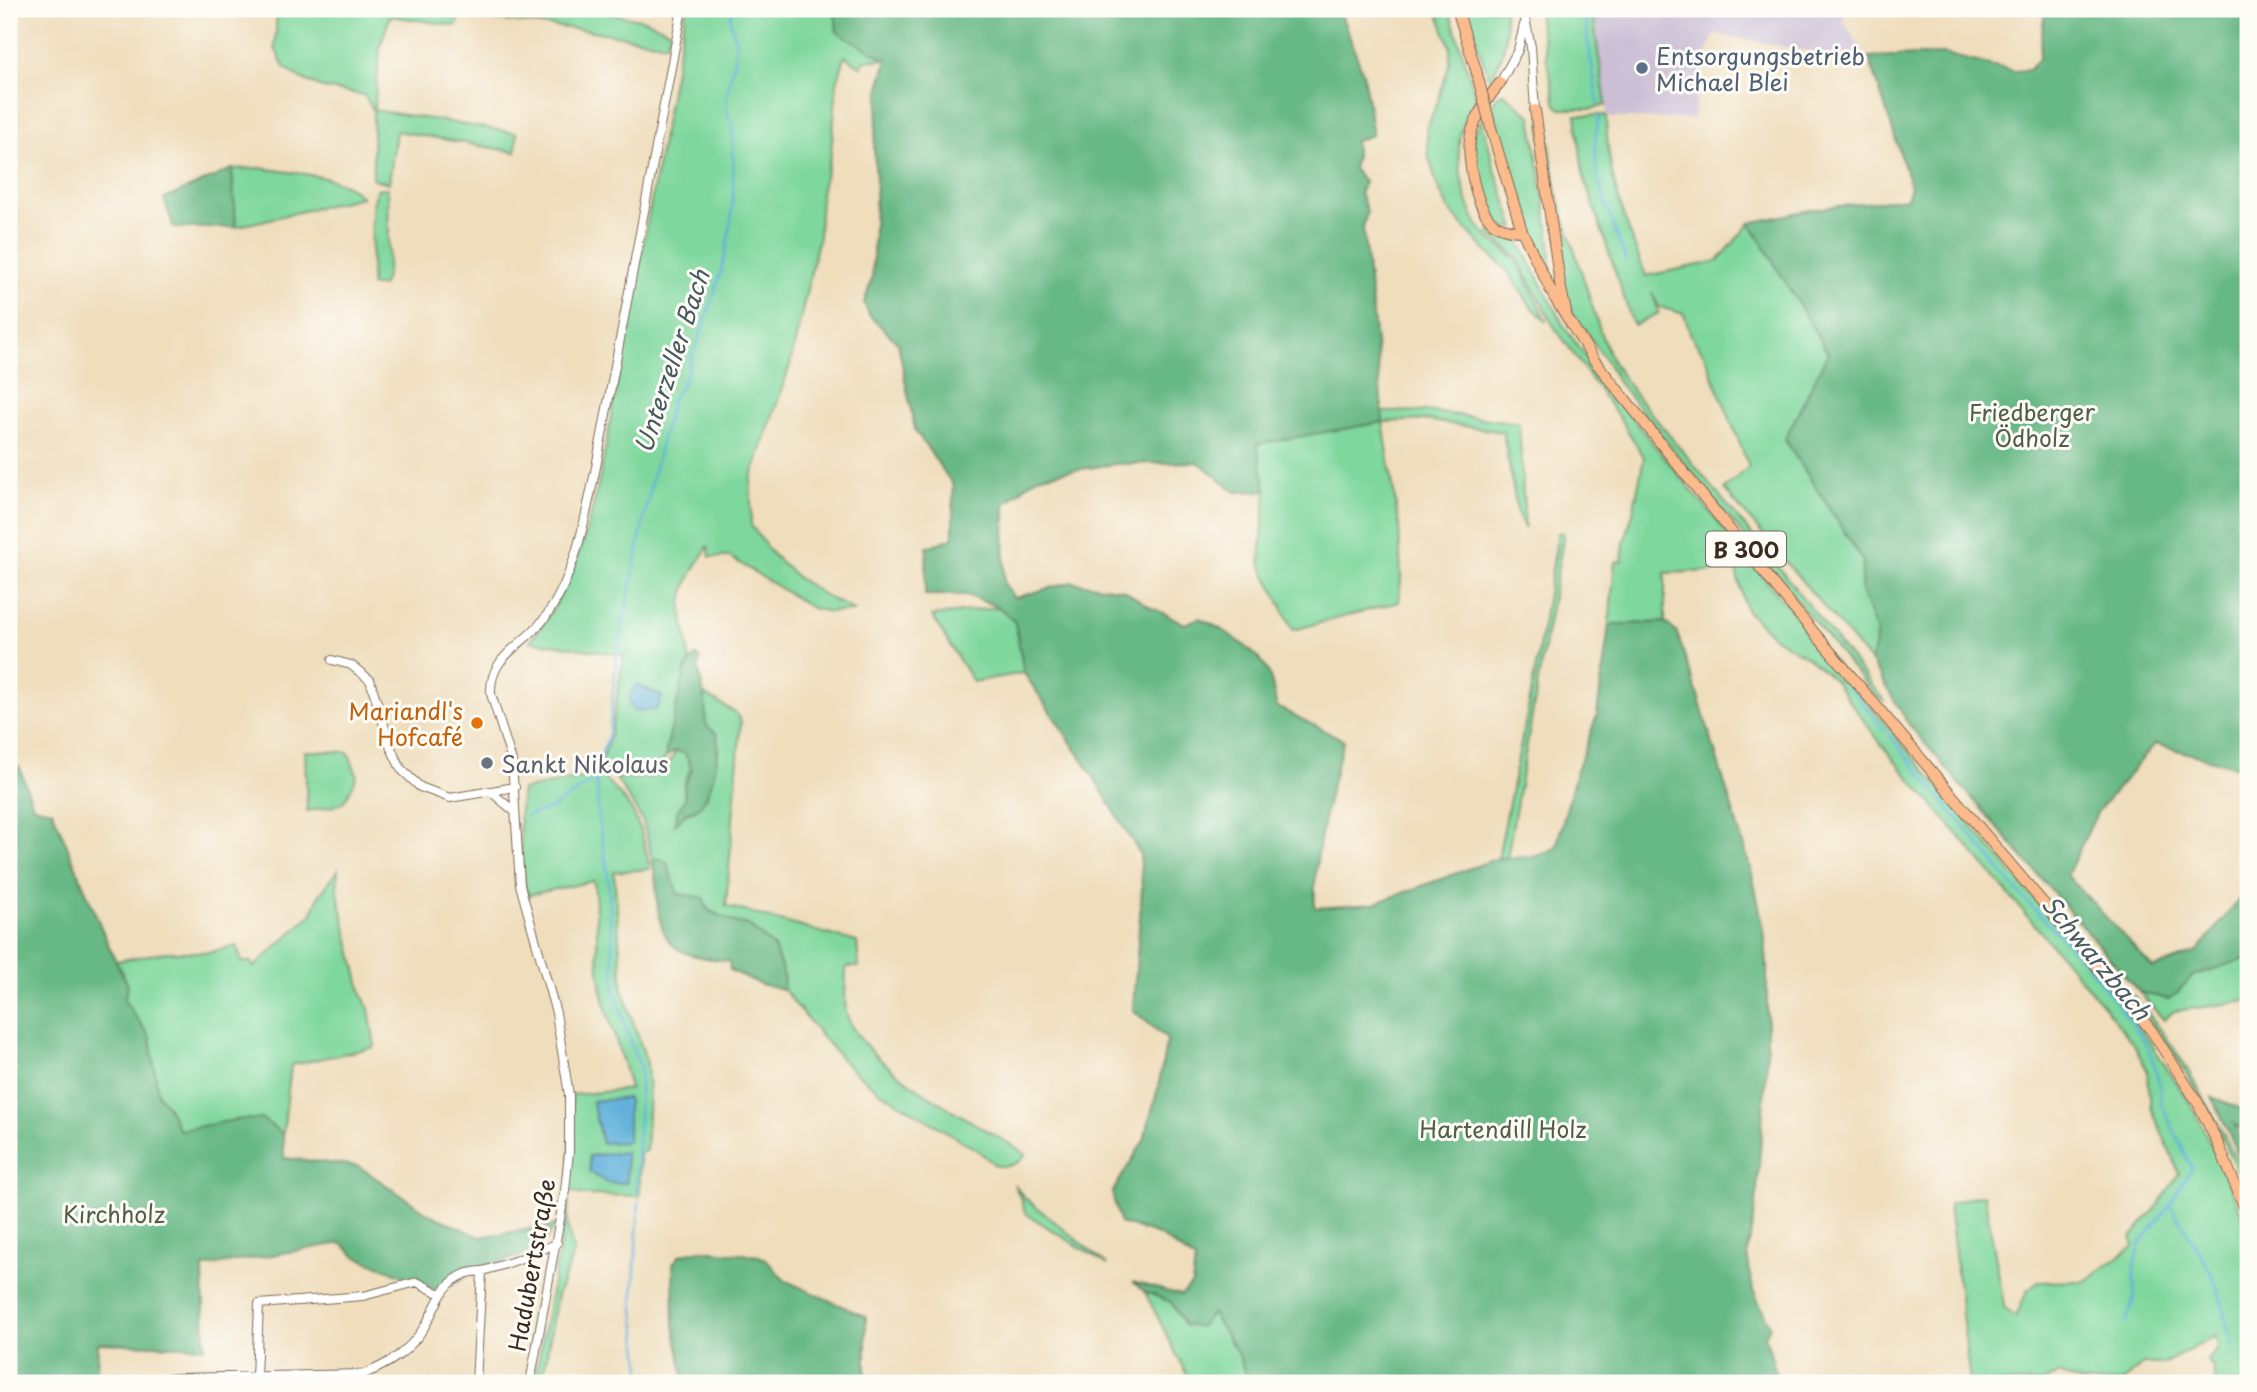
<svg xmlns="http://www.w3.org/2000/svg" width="2257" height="1392" viewBox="0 0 2257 1392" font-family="'Playpen Sans',sans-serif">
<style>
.industrial{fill:#cbbfd5}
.green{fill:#7ed79c;stroke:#5c805d;stroke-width:2}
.forest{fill:#66b884;stroke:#507151;stroke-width:2}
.water{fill:#5fb0da;stroke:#4d6d7c;stroke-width:2}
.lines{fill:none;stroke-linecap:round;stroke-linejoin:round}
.stream{stroke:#5fb0da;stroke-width:2.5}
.minor-casing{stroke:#7a6955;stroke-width:10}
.major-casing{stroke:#7a6955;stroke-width:12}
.minor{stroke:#fff;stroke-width:8}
.major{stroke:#fbbb8c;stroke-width:10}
.major-bridge-casing{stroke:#7a6955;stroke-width:12;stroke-linecap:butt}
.major-bridge{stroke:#fbbb8c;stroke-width:10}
.service-dot{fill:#5c6f8a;stroke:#fdfcf7;stroke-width:2.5}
.food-dot{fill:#e8710a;stroke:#fdfcf7;stroke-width:2.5}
.worship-dot{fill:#6b7280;stroke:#fdfcf7;stroke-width:2.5}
.labels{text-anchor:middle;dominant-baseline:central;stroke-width:6;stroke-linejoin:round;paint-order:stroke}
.shield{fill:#fdfcf7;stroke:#75695f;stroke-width:2}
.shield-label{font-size:21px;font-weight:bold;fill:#3b2a1e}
.service-label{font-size:23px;fill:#4e5e75;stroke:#fdfcf7;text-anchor:start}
.park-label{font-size:23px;fill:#4f5e44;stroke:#fdfcf7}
.food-label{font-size:23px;fill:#c56008;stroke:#fdfcf7;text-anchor:end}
.worship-label{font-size:23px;fill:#5b616d;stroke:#fdfcf7;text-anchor:start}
.street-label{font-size:23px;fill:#3b2a1e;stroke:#fdfcf7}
.water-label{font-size:24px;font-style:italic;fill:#485960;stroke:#fdfcf7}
</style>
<rect width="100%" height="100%" fill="#fdfcf7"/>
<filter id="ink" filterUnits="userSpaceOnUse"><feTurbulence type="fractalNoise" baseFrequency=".0143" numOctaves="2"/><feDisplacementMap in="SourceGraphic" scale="14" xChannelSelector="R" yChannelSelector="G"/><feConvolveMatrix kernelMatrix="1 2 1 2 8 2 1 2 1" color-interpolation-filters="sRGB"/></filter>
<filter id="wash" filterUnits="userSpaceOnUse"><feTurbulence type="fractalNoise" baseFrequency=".00686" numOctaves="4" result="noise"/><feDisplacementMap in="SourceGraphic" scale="28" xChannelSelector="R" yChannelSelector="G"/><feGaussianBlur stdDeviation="1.57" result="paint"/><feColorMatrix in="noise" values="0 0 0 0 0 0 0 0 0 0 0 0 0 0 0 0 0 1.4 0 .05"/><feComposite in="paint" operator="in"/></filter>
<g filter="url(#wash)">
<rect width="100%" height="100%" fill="#efddbb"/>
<!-- industrial -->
<path class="industrial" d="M1592 9H1846L1847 12 1843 20 1864 54 1835 56 1715 34 1701 66 1693 119 1608 118Z"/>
<!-- green -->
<path class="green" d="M277 9H523L603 12 645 20 670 31 667 44 586 30 460 16 456 26 390 16 380 47 374 110 517 133 516 152 396 131 389 183 373 179V110L364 95 322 88 300 78 284 67 275 48Z
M686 9H835L837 32 887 59 863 61 862 67 845 56 837 83 831 154 821 192 819 236 790 365 751 479V525L771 553 798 578 829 598 855 611 829 612 812 608 730 557H710L708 546C697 565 680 587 682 611 684 629 690 646 689 665L686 667 667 756C654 775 622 771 600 768L611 733 624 655 530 641C594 566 602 456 621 363 644 245 664 127 686 9Z
M1436 9H1449L1476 98C1471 108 1465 117 1462 128 1453 157 1465 213 1486 235 1497 245 1510 252 1518 264 1529 282 1537 304 1547 322L1531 306 1506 269 1486 251 1449 210 1437 185 1428 154 1427 128 1438 101 1450 62V46Z
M1464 9H1504C1508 39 1505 54 1490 80Z
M1537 9H1592L1606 105 1592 109H1561L1556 105Z
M1504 93 1531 116 1549 233 1552 279 1549 277C1521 222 1506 164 1492 104L1499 94Z
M1576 115H1606C1607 179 1624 218 1646 276L1718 261 1750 223 1829 353 1785 440 1863 561 1861 590 1877 632 1871 662 1724 489 1749 467 1705 356 1691 336 1684 314 1659 307 1652 292 1659 313 1635 325 1632 322 1583 174Z
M1482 119 1495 170 1515 228 1505 227 1487 215 1474 166 1473 135Z
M1542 120H1547L1555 183 1565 220 1603 340 1614 364 1635 394 1776 564 1885 702 1876 697 1618 382 1607 362 1574 315 1564 295 1562 261 1540 123Z
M261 168C292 174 339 173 362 197L236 227 232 169Z
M388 188C388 208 392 274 382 286H371L372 208 377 189Z
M1491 229 1518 240 1565 328 1630 416 1892 732 2118 998 2146 1036 2193 1108 2227 1178 2248 1231V1383H2215L2213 1367 2207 1360 2218 1349 2216 1336 2163 1364H2142L2123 1382 2084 1383 2058 1374 2041 1383H1970L1949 1203 1984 1194 2005 1310 2016 1317 2027 1291 2038 1282 2085 1281 2134 1246 2131 1237 2158 1206 2179 1173 2151 1107 2147 1070 2134 1045 2104 1006 1884 748 1834 680 1810 659 1774 637 1746 610 1736 570 1665 573V622L1609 625 1615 562 1622 561 1624 543 1633 513 1644 457 1624 425 1553 325 1518 259 1489 233Z
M1425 411 1519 423 1525 529 1518 515 1503 432 1425 420 1383 422 1399 526 1401 579 1399 602 1293 630 1260 562 1266 491 1256 444 1382 422V412Z
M1558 533H1564L1507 858H1498L1533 684Z
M999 607 1015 622 1024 673 973 682 932 616Z
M704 694 736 713 741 721 726 906 857 942 859 967H846C846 981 844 997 846 1011 855 1064 983 1126 1026 1154L1020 1161 1009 1166H996L980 1152 879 1091 850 1068 822 1037 784 990 783 973 774 947 748 925 734 922 708 910 703 898 678 894 661 859 652 860 643 821 616 778C645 779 663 780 676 751L681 750C700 764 687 770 684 785 683 789 685 793 685 797 684 805 677 814 675 824L685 814 697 809 705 797 714 774 719 747 706 725Z
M305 751 348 752 357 775C344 810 342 804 307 811Z
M599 774C637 808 639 821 650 869L614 872 623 992 647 1063 649 1094 646 1151 640 1153V1196L583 1195 570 1190 569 1185 572 1095 630 1089C623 1055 608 1024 602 990 595 954 598 917 594 881L528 895C520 867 517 819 522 790Z
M338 870 337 890 362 995 369 1009 375 1047 291 1065 283 1134 262 1119H241L179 1131 167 1105 158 1095 150 1038 124 1000 128 985 116 961 166 952H210L237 946 242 962H251L254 967 311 915 319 896Z
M2248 958V1001L2174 1011 2164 1020 2139 992 2168 999 2175 995 2192 976Z
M2134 996C2172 1040 2196 1082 2223 1133 2233 1153 2248 1176 2248 1199 2220 1126 2181 1056 2130 997Z
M1014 1184 1024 1197 1108 1265 1025 1213 1021 1199Z
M569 1198 567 1226 574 1253 557 1295 542 1383H534Z
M1145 1292 1211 1312 1238 1354 1249 1383H1191Z"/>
<!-- forest -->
<path class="forest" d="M835 9H1339L1363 73 1372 128V135L1355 141 1356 155 1353 169 1364 182 1360 193 1367 211 1363 228 1376 342 1383 422 1257 444 1266 491 1236 492 1198 462 1115 464 1061 472 1037 477 1005 504 1004 583 1014 598 1071 582 1124 590 1145 604 1185 624 1199 618C1220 627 1260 652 1269 674 1273 685 1274 697 1277 707L1344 740C1330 787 1312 860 1315 908L1373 904 1498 858 1537 856 1556 848 1575 776 1597 715 1609 625 1665 622 1677 633 1699 699 1752 874 1764 930 1767 965V1059L1756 1203 1747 1255 1753 1290 1770 1326 1765 1336 1779 1383H1249L1238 1354 1212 1313 1200 1327 1184 1325 1171 1302 1145 1292 1133 1282 1181 1295 1192 1284 1195 1260 1159 1235 1120 1223 1112 1193 1144 1140 1158 1088 1167 1039 1133 1010 1142 888 1140 854 1085 763 1024 673 1015 622 999 607 966 595H925L927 547 953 538V485L915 430 898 343 869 315 864 303 872 279 876 179 874 147 881 81 887 60 837 32Z
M2045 9H2248V770L2155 744 2098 811 2067 875 2153 968 2197 952 2248 888V958L2192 976 2175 995 2168 999 2139 992 1910 726 1871 662 1877 632 1861 590 1863 561 1785 439 1828 353 1750 223 1814 209 1907 198 1911 187 1869 57 1944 54 2014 71 2029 70 2039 59Z
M232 169 236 227 174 228 164 199Z
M696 656 700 659 698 666 705 701 706 725 717 734C719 753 713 796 697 809 695 810 688 812 686 813 682 816 678 821 674 825L678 810 685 799 684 785 692 770 685 753 676 751 667 756 666 750 686 667Z
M9 764 19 766 33 806 52 810 110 949 128 985 124 1000 150 1037 158 1095 167 1105 179 1130 241 1119H262L283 1134 284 1158 358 1166 429 1214 480 1237 555 1225C544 1255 509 1258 483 1268 468 1274 453 1284 439 1291L357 1257 341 1243 203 1267 205 1347 98 1343 97 1374 85 1383H9Z
M661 859 667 863 678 894 703 898 708 910 734 922 748 925 774 947 783 973 784 990 760 984 730 970 729 961C680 956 661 951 657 899 656 886 656 873 652 860Z
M2212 1097 2239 1108 2248 1116V1134L2234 1124 2248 1154V1174Z
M701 1250 759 1256 767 1260 784 1280 866 1317V1383H685L674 1325 673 1264 680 1255Z"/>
<!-- water -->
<path class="water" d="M637 685 662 696 656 710 633 711C627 703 628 691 637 685Z
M628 1098V1142L602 1143 592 1101Z
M626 1152 627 1183H607L590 1172 589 1156Z"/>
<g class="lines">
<!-- stream -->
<path class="stream" d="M1583 9 1598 104
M1600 116C1584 163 1611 216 1626 261
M1803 629 1884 730
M1889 735 2019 893 2089 967 2143 1038 2154 1063 2160 1087 2161 1104 2192 1168 2170 1204C2185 1231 2206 1258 2217 1287 2225 1307 2226 1327 2233 1346
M598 765 609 733 617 653 652 479 673 396 682 385C702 328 727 271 732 210 735 182 732 152 733 124 717 107 735 68 736 47 737 33 726 23 733 9
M597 775 598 815 608 875 615 991 634 1053 641 1067 636 1192
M526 816 550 809 590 783 597 781
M639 1201 633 1301 642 1378
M2126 1322 2135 1294 2133 1277 2140 1244 2170 1205"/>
</g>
</g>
<g filter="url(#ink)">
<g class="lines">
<!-- minor casing -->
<g class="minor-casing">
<path id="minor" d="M1523 9 1531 47 1535 110
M1500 83 1518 50 1524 25
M332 660 351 665 370 680 391 748 401 769 420 787 450 798 515 787
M490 791 515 812
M256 1377 259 1304 363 1296 417 1282 440 1294
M117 1383 178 1378 364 1374C389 1364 408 1352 423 1329 437 1308 439 1285 465 1274 471 1271 479 1272 486 1270 511 1263 534 1254 557 1243
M476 1383 482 1272
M530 1383 565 1191 569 1152V1095L556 1013 520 885 512 761 491 694C489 655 524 646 544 619 576 576 585 518 596 467L682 9"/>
</g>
<!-- major casing -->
<g class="major-casing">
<path id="major" d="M1457 9 1476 70
M1500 83C1488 98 1476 115 1471 134 1465 155 1476 213 1496 225 1503 229 1513 231 1522 231
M1535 110 1560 284 1566 312
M1491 128 1522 231 1554 297 1594 360 1778 590 2151 1030 2198 1103 2219 1146 2248 1216"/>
</g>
<!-- minor -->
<use href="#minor" class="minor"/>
<!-- major -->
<use href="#major" class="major"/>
<!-- major-bridge casing -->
<g class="major-bridge-casing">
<path id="major-bridge" d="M1476 70 1491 128"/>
</g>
<!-- major-bridge -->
<use href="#major-bridge" class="major-bridge"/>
</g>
</g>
<!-- markers -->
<circle class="service-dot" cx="1642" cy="68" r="7"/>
<circle class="food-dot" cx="477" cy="723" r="7"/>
<circle class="worship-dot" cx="487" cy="763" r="7"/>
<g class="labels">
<!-- shield labels -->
<rect class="shield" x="1706" y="531.5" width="80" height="35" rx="5"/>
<g class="shield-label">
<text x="1746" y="549">B 300</text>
</g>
<!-- service labels -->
<g class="service-label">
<text x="1656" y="55">Entsorgungsbetrieb<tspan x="1656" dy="26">Michael Blei</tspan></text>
</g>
<!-- park labels -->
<g class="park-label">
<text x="2032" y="411">Friedberger<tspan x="2032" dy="26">Ödholz</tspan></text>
<text x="1503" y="1128">Hartendill Holz</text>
<text x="114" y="1213">Kirchholz</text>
</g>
<!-- food labels -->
<g class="food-label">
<text x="463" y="710">Mariandl's<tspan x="463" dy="26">Hofcafé</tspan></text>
</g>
<!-- worship labels -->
<g class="worship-label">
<text x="501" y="763">Sankt Nikolaus</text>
</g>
<!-- street labels -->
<g class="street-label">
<text transform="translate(531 1265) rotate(-80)">Hadubertstraße</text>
</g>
<!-- water labels -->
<g class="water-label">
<text transform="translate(671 361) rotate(-72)">Unterzeller Bach</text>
<text transform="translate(2097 957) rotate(50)">Schwarzbach</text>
</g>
</g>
<!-- margin -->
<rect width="2257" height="1392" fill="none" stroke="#fdfcf7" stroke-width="35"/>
</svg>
